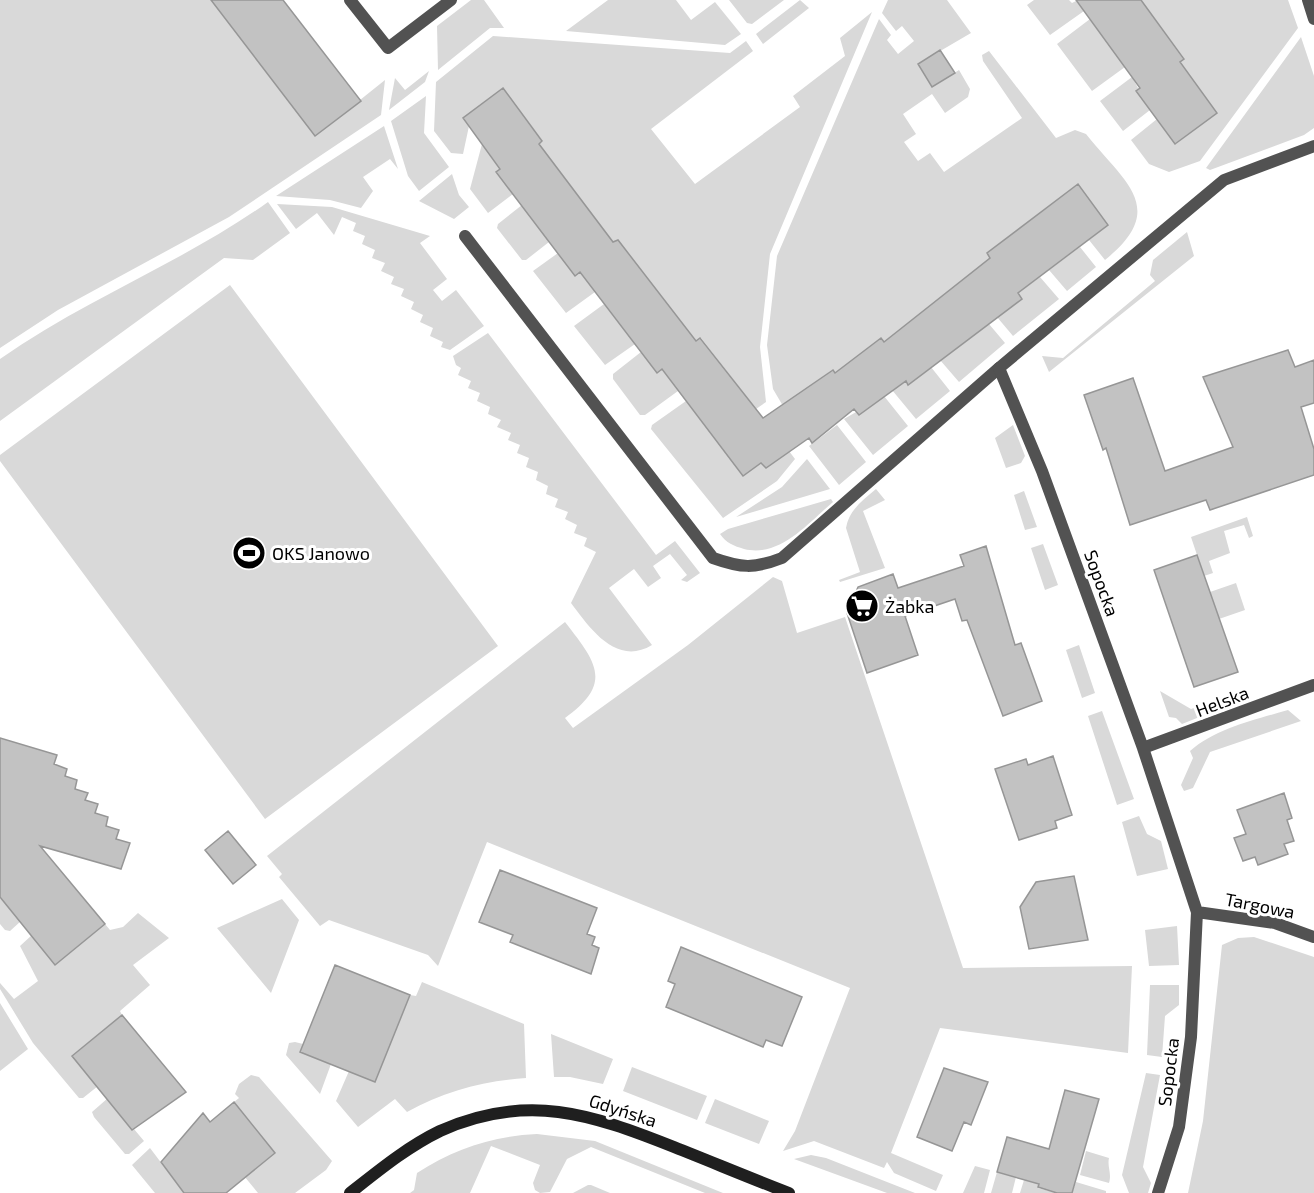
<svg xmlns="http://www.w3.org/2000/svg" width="1314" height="1193" viewBox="0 0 1314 1193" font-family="'Exo 2',sans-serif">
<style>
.green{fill:#d9d9d9}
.building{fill:#c2c2c2;stroke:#969696;stroke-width:1.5}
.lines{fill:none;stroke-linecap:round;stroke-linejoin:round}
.lane{stroke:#525252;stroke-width:12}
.street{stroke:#525252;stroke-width:12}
.secondary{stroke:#1f1f1f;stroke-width:12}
.labels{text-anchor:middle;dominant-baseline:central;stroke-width:6;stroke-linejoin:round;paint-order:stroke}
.poi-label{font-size:18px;fill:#000;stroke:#fff;text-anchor:start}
.street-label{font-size:18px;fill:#000;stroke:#fff}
</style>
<rect width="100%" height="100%" fill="#fff"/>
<!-- green -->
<path class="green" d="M0 0H211L315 136 385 80 381 115 229 217 58 310 0 348Z
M471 0H484L504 28H490L438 70 437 26Z
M608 0H676L691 20 715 2 741 34 725 45 566 31Z
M729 0H784L752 24 747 23Z
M800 0 809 8 763 44 756 34Z
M888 0H947L971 33 918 64 932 87 959 70 970 89 968 97 945 113 932 94 903 114 916 134 904 142 918 161 930 153 944 172 1022 118 983 61 982 55 989 51 1056 138 1075 130 1086 134C1125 183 1169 208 1105 260L1089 240 1108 225 1078 184 987 253 990 258 884 342 881 339 835 373 832 370 783 406 773 389 767 345 777 256 879 19 891 35 887 40 898 54 914 41 902 26 896 31 882 13Z
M1034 0H1069L1072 3 1076 1 1084 11 1050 35 1027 5Z
M1141 0H1288L1298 28 1200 161 1169 172 1149 164 1131 140 1157 119 1176 144 1216 113 1180 62 1184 58Z
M872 12 770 254 760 347 766 402 756 409 701 338 696 341 618 240 613 242 539 144 542 140 503 89 469 126 463 154 451 153 434 131 436 82 493 36 730 53 746 41 753 51 651 129 695 184 800 107 793 96 845 56 840 38Z
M1090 19 1125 67 1092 91 1057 44Z
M1301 37 1314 76V128L1304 135 1210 170 1206 168Z
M429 71 425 82 389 110 395 78 405 90Z
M1132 77 1150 110 1123 131 1100 101Z
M426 96 424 133 449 167 419 191 408 176 391 121Z
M384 126 398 169 390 159 363 177 373 191 361 208 330 200 276 196Z
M482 144 500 169 496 172 513 194 488 213 470 189Z
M452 174 459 195 469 207 454 219 419 201Z
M268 202 290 233 253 260 224 258 0 421V359C85 299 184 262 268 202Z
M277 204 332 207 430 236 420 243 447 279 433 290 442 301 456 290 484 326 450 350 441 347 443 342 430 336 433 328 420 322 423 315 411 309 414 302 401 296 404 289 391 284 394 277 381 271 385 263 372 258 375 250 362 244 365 236 353 231 356 223 342 217 334 235 317 213 296 229Z
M522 205 549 242 526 260H522L497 228 498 224Z
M1187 232 1194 256 1049 372 1042 356 1063 358 1155 281 1150 275 1153 260Z
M1080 247 1096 267 1067 291 1049 270Z
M558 253 575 275 580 272 595 292 566 313 533 271Z
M1040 277 1059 299 1013 336 997 317 1022 299 1018 293Z
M230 285 498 646 265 819 0 461V455Z
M604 304 635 344 605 365 574 326Z
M989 324 1005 343 959 382 940 360Z
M488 333 656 555 675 541 700 573 687 582 681 580 687 575 670 554 653 566 661 578 648 587 634 569 609 588 652 645C616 667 589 627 571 603L596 552 584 546 587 538 574 533 577 525 565 519 568 512 555 507 558 499 546 494 548 486 536 480 538 472 526 467 529 458 517 453 520 445 508 440 511 433 497 427 501 420 488 414 490 407 477 401 480 393 468 388 471 381 458 375 461 368 456 365 453 356Z
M641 352 657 373 662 369 678 391 645 415H640L613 379V374Z
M931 367 950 391 916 419 892 390 905 380 908 384Z
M884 396 908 426 873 455 844 419Z
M686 401 743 476 761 463 766 468 789 451 795 459 777 481 723 518 651 429 652 425Z
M837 425 866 462 839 485 809 446Z
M1013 425 1025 456 1021 463 1006 468 995 438Z
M807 459 830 489 736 517 782 487Z
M876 489 885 500 863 511 885 568 840 582 839 580 860 572 846 528C849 510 863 500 876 489Z
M1024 491 1037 527 1025 530 1014 495Z
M831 499 833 502C808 523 780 558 744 549 734 546 726 543 720 534L728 529Z
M1247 517 1253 536 1249 538 1244 525 1224 531 1230 553 1209 561 1213 573 1204 576 1191 537Z
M1043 544 1058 585 1045 590 1031 548Z
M773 577 782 581 797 633 845 617 963 968 1132 966 1128 1053 940 1028 891 1153 943 1175 936 1191 894 1173 887 1162 884 1168 814 1141 783 1151 795 1131 850 988 487 842 438 966 428 955 329 920 320 926 279 877 282 874 267 856 565 622C596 662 614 683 565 718L573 728 688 645Z
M1236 583 1245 610 1219 619 1210 592Z
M1079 645 1095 693 1082 698 1066 650Z
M1160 691 1191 709 1244 691 1247 698 1182 724 1176 718 1169 717Z
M1288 710 1301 721 1210 752 1193 788 1184 791 1181 785 1193 758 1190 751C1217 728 1254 720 1288 710Z
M1102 711 1134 799 1117 805 1088 716Z
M1139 816 1147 834 1161 841 1168 869 1137 876 1122 822Z
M0 898 21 921 10 931 5 930 0 924Z
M282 899 299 920 271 993 217 928Z
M138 913 169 938 133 965 150 985 120 1011 122 1015 72 1056 98 1086 83 1098H79L33 1043 0 989V983L14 999 38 981 20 946 32 935 55 965 105 924 110 930 123 927Z
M1177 926 1179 965 1149 966 1145 930Z
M1254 937 1314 957V1193H1188L1203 1121 1222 945 1238 938Z
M422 982 524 1024 526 1078C483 1081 445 1091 407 1112L395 1099 358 1127 336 1101 349 1071 375 1081 410 995 416 996Z
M1150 985H1179V1005L1165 1016 1162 1057 1147 1055Z
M0 1003 28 1049 0 1071Z
M551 1034 613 1059 603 1084 570 1077H554Z
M295 1042 303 1044 301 1051 331 1064 320 1094 286 1055 289 1043Z
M632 1067 707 1096 697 1120 623 1091Z
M1146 1073 1160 1075 1143 1167 1151 1183 1148 1193H1129L1122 1175Z
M251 1075 259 1077 332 1161 326 1170 295 1193H258L244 1176 275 1153 234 1102 239 1098 235 1094 239 1084Z
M108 1098 144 1141 129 1154H125L94 1117 92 1112Z
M715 1099 769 1121 759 1144 705 1123Z
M537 1134 595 1141 723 1193H705L591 1147 567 1159 550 1192 540 1193 535 1190 533 1183 540 1165 491 1146 470 1193H410L414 1190 417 1173C454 1149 492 1136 537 1134Z
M150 1148 184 1193H155L132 1165Z
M1086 1151 1109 1158C1107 1167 1112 1173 1109 1183L1080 1175Z
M811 1155 826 1158 915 1193H887L794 1159Z
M975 1166 990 1170 984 1193H963Z
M997 1172 1016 1177 1012 1193H991Z
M1024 1180 1039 1184 1038 1188 1057 1193H1020Z
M1076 1182 1106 1191V1193H1072Z
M588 1185H591L610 1193H573Z"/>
<!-- building -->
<path class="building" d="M211 0H283L361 101 315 136Z
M1076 0H1141L1184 59 1180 62 1217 113 1175 144 1136 91 1140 88Z
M940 50 955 73 932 87 918 64Z
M503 88 542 141 539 144 613 242 618 240 696 341 700 338 763 418 833 370 835 373 881 338 884 342 990 258 987 253 1078 184 1108 225 1018 293 1022 299 908 385 906 381 859 415 854 409 812 443 809 438 766 468 761 463 743 476 662 369 657 373 580 272 575 276 496 172 500 169 463 118Z
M1288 350 1295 367 1314 360V403L1301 407 1314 449V475L1210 510 1206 500 1130 525 1106 448 1103 450 1084 395 1133 378 1165 471 1233 447 1203 377Z
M986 546 1015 645 1021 643 1042 701 1003 716 967 620 962 621 955 599 905 616 918 655 867 673 847 613 858 587 893 574 898 588 964 566 960 555Z
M1197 555 1238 672 1194 687 1154 570Z
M0 738 57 755 54 764 67 769 65 776 77 780 75 789 88 793 85 800 98 804 95 813 108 817 106 826 119 830 116 839 130 843 121 869 40 846 105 924 55 965 0 897Z
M1053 756 1072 815 1055 821 1057 828 1019 840 995 769 1026 759 1028 765Z
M1284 793 1292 818 1287 820 1294 841 1284 844 1288 854 1258 865 1255 857 1243 861 1234 838 1246 834 1237 810Z
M228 831 256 865 233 884 205 850Z
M500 870 597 908 587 934 595 937 592 945 599 948 591 974 510 942 513 935 479 922Z
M1074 876 1088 940 1029 949 1020 907 1036 882Z
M681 947 802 997 782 1046 766 1040 763 1047 666 1007 675 984 668 981Z
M335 965 410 995 375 1082 300 1052Z
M122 1015 186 1092 132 1130 72 1056Z
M944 1068 988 1082 971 1125 964 1122 952 1151 917 1137Z
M1065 1090 1099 1099 1072 1193H1057L1038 1187 1039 1184 997 1172 1007 1137 1049 1149Z
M234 1102 275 1153 226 1193H184L161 1162 203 1113 210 1122Z"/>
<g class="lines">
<!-- lane -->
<path class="lane" d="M350 0 388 48 451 0
M465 236 713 558C741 568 754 569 782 558L999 368"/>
<!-- street -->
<path class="street" d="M1308 0 1314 19
M1143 748 1314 685
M1197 912 1275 923 1314 937
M1158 1193 1179 1127 1191 1037 1197 912 1143 748 1042 471 999 368 1224 180 1314 146"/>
<!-- secondary -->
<path class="secondary" d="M350 1193C378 1171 407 1147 440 1131 527 1092 591 1114 674 1147 712 1162 750 1178 789 1193"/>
</g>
<!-- icons -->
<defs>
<g id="stadium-disc" transform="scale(1.725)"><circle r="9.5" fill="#000" stroke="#fff"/><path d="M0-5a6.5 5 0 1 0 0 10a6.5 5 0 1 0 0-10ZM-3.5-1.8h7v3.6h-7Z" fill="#fff"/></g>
<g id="supermarket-disc" transform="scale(1.725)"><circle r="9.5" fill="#000" stroke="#fff"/><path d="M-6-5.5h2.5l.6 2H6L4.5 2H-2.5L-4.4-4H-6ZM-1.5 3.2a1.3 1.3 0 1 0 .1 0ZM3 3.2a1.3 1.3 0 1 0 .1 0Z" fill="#fff"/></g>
</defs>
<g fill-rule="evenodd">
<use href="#stadium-disc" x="249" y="553"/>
<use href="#supermarket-disc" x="862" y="606"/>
</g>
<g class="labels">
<!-- poi labels -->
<g class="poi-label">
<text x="272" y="553">OKS Janowo</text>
<text x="885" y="606">Żabka</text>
</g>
<!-- street labels -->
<g class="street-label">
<text transform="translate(1102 583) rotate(70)">Sopocka</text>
<text transform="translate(1222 701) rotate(-21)">Helska</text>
<text transform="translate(1260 905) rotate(11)">Targowa</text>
<text transform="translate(1168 1072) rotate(-83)">Sopocka</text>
<text transform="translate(623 1110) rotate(18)">Gdyńska</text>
</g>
</g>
</svg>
